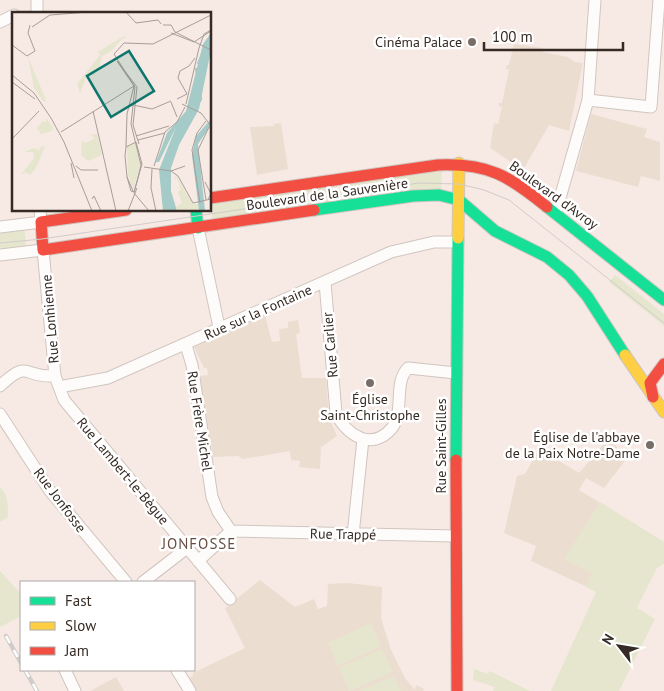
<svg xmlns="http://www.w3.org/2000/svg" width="664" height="691" viewBox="0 0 664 691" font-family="'PT Sans',sans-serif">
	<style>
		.education { fill: #ecddd1 }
		.green { fill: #e5e6cd }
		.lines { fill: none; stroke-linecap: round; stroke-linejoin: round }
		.street-casing { stroke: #d0c5bf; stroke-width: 13 }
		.fast-casing { stroke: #d0c5bf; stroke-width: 13 }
		.slow-casing { stroke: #d0c5bf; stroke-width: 13 }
		.jam-casing { stroke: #d0c5bf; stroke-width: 13 }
		.street { stroke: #fefcfb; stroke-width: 11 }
		.fast { stroke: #16e098; stroke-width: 11 }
		.slow { stroke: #ffcf43; stroke-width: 11 }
		.jam { stroke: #f24e42; stroke-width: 11 }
		.tram { stroke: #d0ccca; stroke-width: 1 }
		.rail-casing { stroke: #d0ccca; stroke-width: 4.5 }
		.rail { stroke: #fff; stroke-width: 2.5; stroke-dasharray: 8; stroke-linecap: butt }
		.poi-dot { fill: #796d67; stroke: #fff; stroke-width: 2 }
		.labels { text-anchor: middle; stroke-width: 5; stroke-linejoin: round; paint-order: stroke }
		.poi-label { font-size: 14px; fill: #352a24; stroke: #fff; text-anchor: end }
		.street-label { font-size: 14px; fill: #352a24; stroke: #fff }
		.neighbourhood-label { font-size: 15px; letter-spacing: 1px; fill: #654d41; stroke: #fff }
		.inset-river { fill: none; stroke: #a5cbc9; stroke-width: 2.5 }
		.inset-road { fill: none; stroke: #a99d97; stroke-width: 1 }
		.view { fill: #0f766e; fill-opacity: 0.15; stroke: #0f766e; stroke-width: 2.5 }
		.inset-edge { fill: none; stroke: #352a24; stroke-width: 2.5 }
	</style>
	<rect width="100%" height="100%" fill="#f7eae4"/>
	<path class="education" d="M514,44L543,48V52L568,57L575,62L583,63L569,131L549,125L523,170L490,148L494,123L498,124L502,107L499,106V103H502L509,70L506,69L507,65H509Z
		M591,114L647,129L644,137L660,142V181L641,176L638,187L576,171Z
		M281,123L288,169L257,175L250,127L274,126V124Z
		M265,315L272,342L280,341L279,329L288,328V322L298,320L300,333L296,334L302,378H326L329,417L337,436L321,447L320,469L299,467L300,461L291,460L290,451L243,459L238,456L213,457L200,376L208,375L207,368H204L194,347Z
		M609,438L627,458L604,488L586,478L579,490L635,524L596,591L531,561L536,546L504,533L517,476L525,474L539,449L579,473Z
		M260,580L295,607L314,599L318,609L327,606L328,584L348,583L382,587L381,618L391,650L405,678L415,690L416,685L425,689L423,691H196L189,678L193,676V673L245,648L225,608Z
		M116,677L124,691H91L92,690Z"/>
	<path class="green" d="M442,166L441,193L344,205L343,197L338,198L337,189L342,188L341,180Z
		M332,185L335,201L213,224L210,199Z
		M24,226L27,252L0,254V228Z
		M615,275L664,314V326L609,282Z
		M0,487C8,494 8,507 8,517L0,522Z
		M600,502L664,542V564L657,568L637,608L655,619L619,691H551L596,592L586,587L591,573L564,559Z
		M0,571L21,594V616L0,627Z
		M371,623L381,646L338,666L328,643Z
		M382,649L393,672L349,691L339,668Z
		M474,669L488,674L489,671L494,673L530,691H493L495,687L473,680Z
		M394,676L401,691H358Z"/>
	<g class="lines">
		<g class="street-casing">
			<path id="street" d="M37,14V0
				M0,22L14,15
				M588,100L651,107L659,0
				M556,212L588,100L595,0
				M0,227L41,222L40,210
				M198,228L219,327
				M0,255L43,250L55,376L64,400L230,599
				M325,282L336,413C346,435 372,452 392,428C405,411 393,383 408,368L456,373
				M186,345L192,365L212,497L218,512L231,531
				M0,386C30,358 22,378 55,376
				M59,387L108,378L391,252L434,242H458
				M0,414L50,491L126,582
				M231,531L455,536
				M353,535L363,439
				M198,561L231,531
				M143,582L187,548
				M65,670L75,691
				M177,670L190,691"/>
		</g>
		<g class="fast-casing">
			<path id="fast" d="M547,207L664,300
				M196,210L198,228
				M314,210L413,196L439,195L459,200L495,231L547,257L569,275L587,296L625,355
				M456,460L458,238"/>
		</g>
		<g class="slow-casing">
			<path id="slow" d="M458,238L459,163
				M625,355L664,412"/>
		</g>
		<g class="jam-casing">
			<path id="jam" d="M210,198L438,165C489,163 509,176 547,207
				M126,210L41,222L43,250L314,210
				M653,397L650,383L664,364
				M456,460L457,691"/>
		</g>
		<use href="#street" class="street"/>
		<use href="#fast" class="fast"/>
		<use href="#slow" class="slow"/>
		<use href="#jam" class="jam"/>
		<path class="tram" d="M0,243L42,239L419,183L459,184L484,190L509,200L664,323"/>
		<g class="rail-casing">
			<path id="rail" d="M6,636L21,663
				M25,670L37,691"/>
		</g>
		<use href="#rail" class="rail"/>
	</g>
	<g class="poi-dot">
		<circle cx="472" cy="42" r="5"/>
		<circle cx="370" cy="383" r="5"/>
		<circle cx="650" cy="445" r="5"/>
	</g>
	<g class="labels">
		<g class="poi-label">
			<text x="462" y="47">Cinéma Palace</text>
			<text x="370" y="404" text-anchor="middle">Église<tspan x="370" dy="16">Saint-Christophe</tspan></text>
			<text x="640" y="442">Église de l'abbaye<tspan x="640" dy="16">de la Paix Notre-Dame</tspan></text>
		</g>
		<g class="street-label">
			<text transform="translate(327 194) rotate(-8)" y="5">Boulevard de la Sauvenière</text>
			<text transform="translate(554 195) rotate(36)" y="5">Boulevard d'Avroy</text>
			<text transform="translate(258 312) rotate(-24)" y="5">Rue sur la Fontaine</text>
			<text transform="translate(50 319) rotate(-95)" y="5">Rue Lonhienne</text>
			<text transform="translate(330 345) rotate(-95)" y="5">Rue Carlier</text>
			<text transform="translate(200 421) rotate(81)" y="5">Rue Frère Michel</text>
			<text transform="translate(441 446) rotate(-90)" y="5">Rue Saint-Gilles</text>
			<text transform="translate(123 471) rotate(50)" y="5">Rue Lambert-le-Bègue</text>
			<text transform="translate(60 500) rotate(53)" y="5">Rue Jonfosse</text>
			<text transform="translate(343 534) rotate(1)" y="5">Rue Trappé</text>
		</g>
		<g class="neighbourhood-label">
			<text x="199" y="549">JONFOSSE</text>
		</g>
	</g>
	<g transform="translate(12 12)">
		<rect width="199" height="199" fill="#f7eae4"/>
		<path d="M112,24L115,26H111L98,40L90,44L87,57H83L82,62L84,63H75L68,81L65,72L88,43L86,40ZM16,45L34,88L32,90L22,76ZM34,106L41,115L40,119L29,122L25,116L31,109L34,110ZM85,122L90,143L76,149L69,143L70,129L74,131L83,126L78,123ZM123,130L129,150L121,177L116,162L115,134ZM33,134L24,156L18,163L14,160L9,163L22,146L21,140H12L22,136L28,139L27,136ZM164,164L181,192H186L187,199H166L164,195L170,191L166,180L170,176H164L168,175L165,166L162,168Z" fill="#e5e6cd"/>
		<path d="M199,21V38L187,97L167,133L159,156V179L165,199H151L147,158L164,115L147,150H144L155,121L174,99L191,32ZM199,107V113L186,132L193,199H187L180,143L184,124Z" fill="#a5cbc9"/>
		<path class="inset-river" d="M186,52L192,38M155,156L168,123L189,87L184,56M152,199L155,160"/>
		<path class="inset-road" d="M114,0L124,11L146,8L149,12M18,13L16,21L23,39M151,13H159L163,20L199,38M20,15L38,3L77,0M159,21L182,30L199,19M0,33L15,44L23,39M0,63L22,81L39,106L52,130L80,199M0,70L23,87M165,87L175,82L166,66L168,59L177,54L183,46M159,90L165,105M170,92L189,101L199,114M174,92L187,36L192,22L199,18M121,93L140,97L159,89M81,99L104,199M49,120L122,74M124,124L157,114M0,127L27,99M126,128L153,121M114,135L115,102L122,74L105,49L125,75L121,113L127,132M59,151L62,166M64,154L69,158H86M142,154L153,120L165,110L173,95M132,155L159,159L173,154M140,157L139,176L144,199M159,159L166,164L181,191L199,187M115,165L119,179L122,180L130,152L124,130L114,135L113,144L115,165L121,179M193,170L199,182L196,187M80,187L82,184L89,199M194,188L186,138L197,115M188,191L180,138L185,121L194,109M116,199L125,176M137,199L122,181L129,153L119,112L123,75L102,42L112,31L141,32L199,3"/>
		<path class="view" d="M117,39L142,79L99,105L75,64Z"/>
		<rect width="199" height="199" class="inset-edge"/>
	</g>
	<rect x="20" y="581" width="175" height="90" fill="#ffffff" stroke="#aeaaa7"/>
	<rect x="30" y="597" width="25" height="8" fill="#16e098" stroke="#aeaaa7"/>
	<text x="65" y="606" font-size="15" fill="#352a24">Fast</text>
	<rect x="30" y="622" width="25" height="8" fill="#ffcf43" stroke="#aeaaa7"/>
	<text x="65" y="631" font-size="15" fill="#352a24">Slow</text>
	<rect x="30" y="647" width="25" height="8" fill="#f24e42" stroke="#aeaaa7"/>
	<text x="65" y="656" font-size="15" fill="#352a24">Jam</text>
	<g transform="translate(619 646) rotate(301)" stroke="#ffffff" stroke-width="4" paint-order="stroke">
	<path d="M0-4L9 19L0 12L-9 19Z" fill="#352a24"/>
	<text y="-8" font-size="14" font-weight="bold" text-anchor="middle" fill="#352a24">N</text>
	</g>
	<path d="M484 42v8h139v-8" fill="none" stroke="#352a24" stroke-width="2.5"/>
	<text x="492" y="42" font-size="15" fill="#352a24" stroke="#ffffff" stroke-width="4" paint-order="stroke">100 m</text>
</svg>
